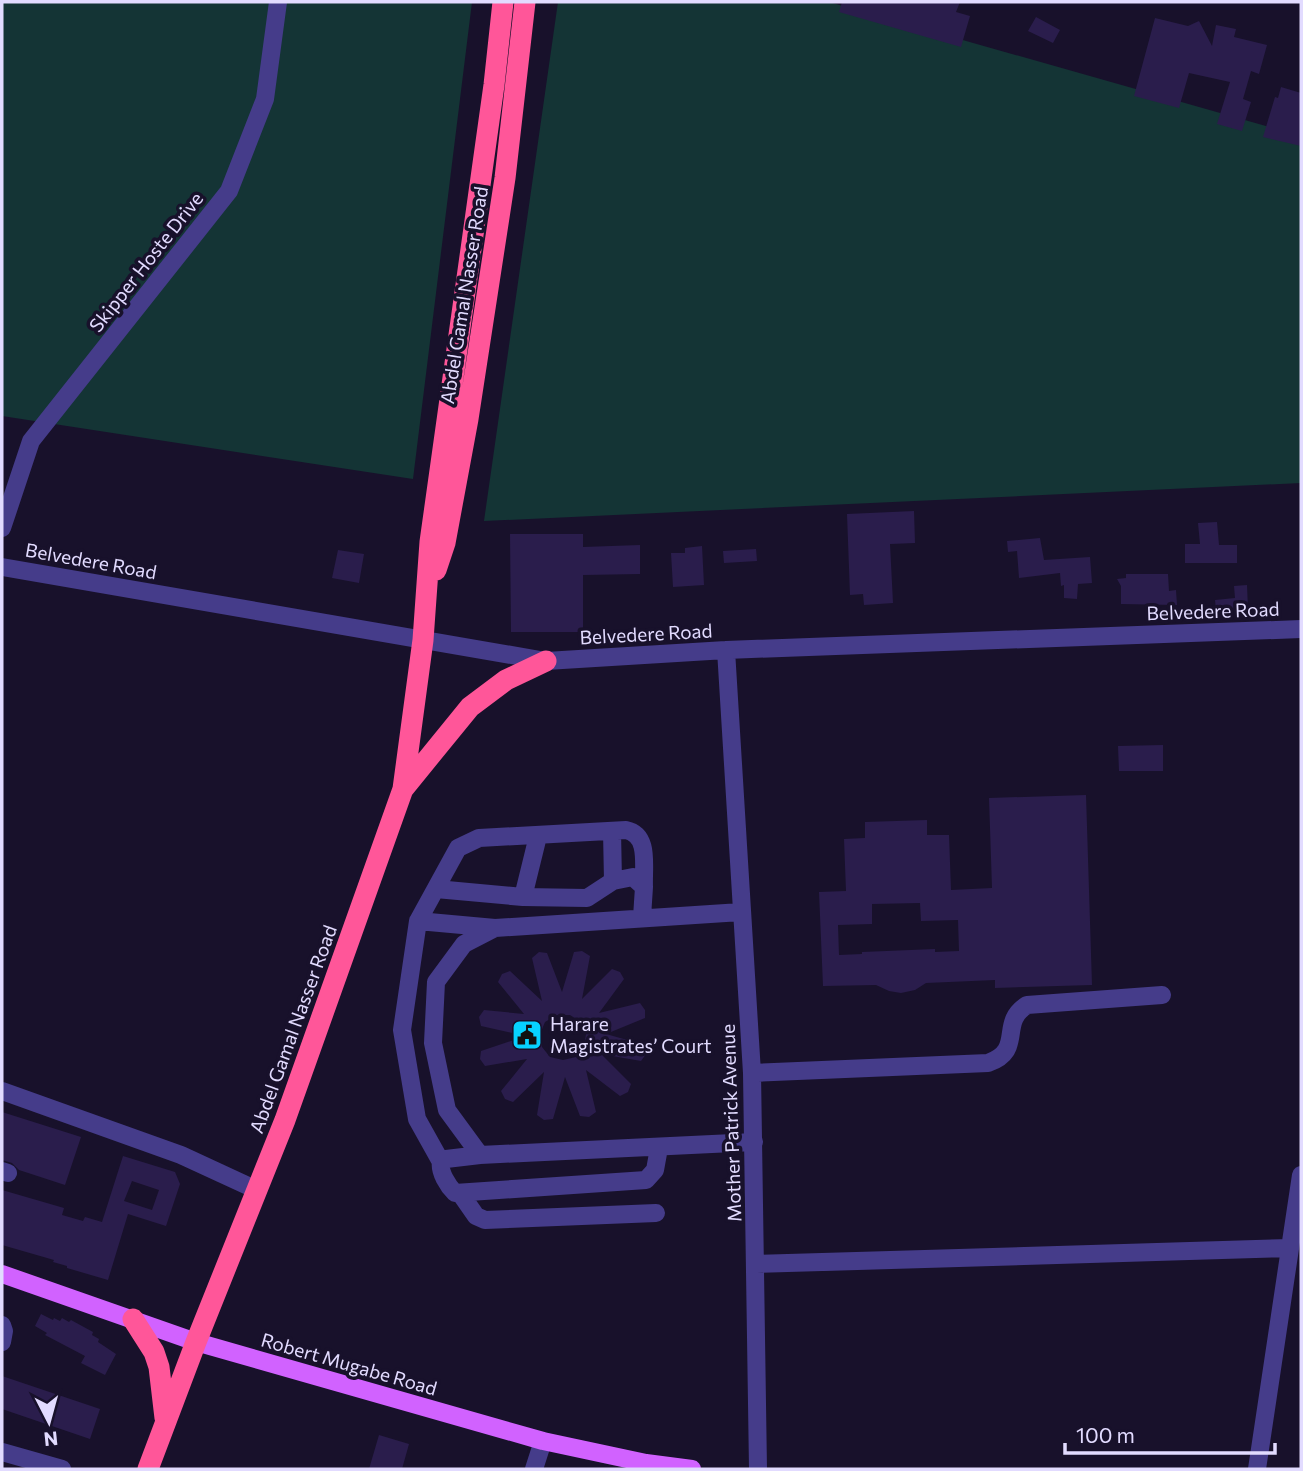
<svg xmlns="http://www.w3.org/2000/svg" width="1303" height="1471" viewBox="0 0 1303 1471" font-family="Commissioner,sans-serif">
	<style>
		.green { fill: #143435 }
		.building { fill: #2a1d4c; fill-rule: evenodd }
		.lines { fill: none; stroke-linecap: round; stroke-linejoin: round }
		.minor { stroke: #453c8a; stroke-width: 18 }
		.major { stroke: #d162ff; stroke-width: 18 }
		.highway { stroke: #ff5699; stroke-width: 21 }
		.labels { text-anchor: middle; stroke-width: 7; stroke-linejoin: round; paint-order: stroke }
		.street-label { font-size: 19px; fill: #e2dbff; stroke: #18112b }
		.poi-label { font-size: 19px; fill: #e2dbff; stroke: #18112b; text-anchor: start }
	</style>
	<rect width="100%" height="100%" fill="#18112b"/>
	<path class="green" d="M2,2H472L413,479L2,416Z
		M558,2H829L1301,136V483L484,521Z"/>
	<path class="building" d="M842,2H960L956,12L970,16L961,47L839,12Z
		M1036,17L1060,30L1053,43L1028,31Z
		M1155,18L1188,26L1199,21L1212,46L1216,25L1236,29L1234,37L1267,45L1259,74L1251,71L1243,99L1251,102L1242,131L1217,124L1230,82L1189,73L1179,108L1134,96Z
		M1281,87L1301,93V146L1263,137L1275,97L1278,98Z
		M914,511L915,543L890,544L893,603L864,605L863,594L850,595L847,514Z
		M1217,522L1219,545H1237V563H1185V544H1200L1198,523Z
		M510,534H583V547L640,545V574L583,575V632H511Z
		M1040,538L1044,560L1090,557L1092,583L1078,584L1077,599L1064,598V585L1061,586L1060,573L1019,578L1017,551L1008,552L1007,541Z
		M702,546L704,585L673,587L671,553H685V548Z
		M756,549L757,561L724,563L723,551Z
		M338,550L364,554L359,583L332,578Z
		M1126,574H1168L1169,591L1176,590L1177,605L1121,604V586L1117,579L1126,578Z
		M1247,585L1248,609L1216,611L1215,600L1235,598L1234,586Z
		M1163,745V771H1119L1118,746Z
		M1086,795L1092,985L995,988V980L926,983L915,990L901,993L889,991L876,985L823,986L819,892L846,891L844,839L865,838V822L927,820V835H949L951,890L992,888L989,798ZM920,903L921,921L958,920L959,951L935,952V949L862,952V954L839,955L838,925L872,924V904Z
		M582,951L590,956L582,999L612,969L620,972L624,979L599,1013L640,1003L645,1010V1018L606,1034L645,1045L646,1054L641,1061L601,1054L631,1084L628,1092L620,1096L586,1070L596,1112L589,1117L580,1116L565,1077L553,1119L544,1120L537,1115L544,1072L513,1102L505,1099L501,1091L527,1059L485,1066L480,1059L481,1051L526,1036L481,1026L479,1017L484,1010L524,1014L498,982L502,974L510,971L542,1001L532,958L539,952L547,953L562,992L574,952ZM557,1015H570L581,1022L586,1034L584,1047L576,1057L563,1060L550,1057L542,1047L540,1034L545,1022Z
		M2,1112L81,1137L65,1185L19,1170L12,1163L2,1160Z
		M123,1156L175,1172L180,1184L166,1226L128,1214L108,1280L67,1268V1266L53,1262L54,1260L2,1245V1190L64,1208L62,1215L83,1221L85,1217L102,1222ZM132,1181L159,1190L152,1210L124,1201Z
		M41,1314L53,1320L54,1318L60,1321L62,1318L69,1322L71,1320L93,1332L92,1335L99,1339L98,1342L116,1354L105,1375L81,1363L85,1356L45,1335L47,1333L35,1326Z
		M2,1376L100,1409L90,1439L2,1409Z
		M379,1435L409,1444L402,1469H369Z"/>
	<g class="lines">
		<path class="minor" d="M2,528L31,441L229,191L265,99L278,2
			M2,567L546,661L726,650L1301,629
			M726,650L752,1073L758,1469
			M612,831L613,881
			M436,889L523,897L587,898L613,881L633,877L644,887L642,917
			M523,897L538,836
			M741,912L495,928L464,944L436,982L433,1043L447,1110L480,1155L754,1142
			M418,921L495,928
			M752,1073L988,1063C1025,1050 998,1023 1027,1005L1162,995
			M2,1091L181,1155L257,1190
			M480,1155L446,1159L441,1162C439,1172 448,1186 455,1193L646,1180L655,1170L659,1148
			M441,1162L417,1119L402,1030L418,921L458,848L479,838L626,830C650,835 643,866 644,887
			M2,1171L8,1173
			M460,1193L476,1216L485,1220L656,1213
			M757,1264L1290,1248
			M2,1325L4,1331L2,1342
			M2,1452L62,1469
			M534,1469L543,1441
			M1257,1469L1301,1175"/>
		<path class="major" d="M2,1274L196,1342L543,1441L646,1463L692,1469"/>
		<path class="highway" d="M436,570L445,543L468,419L505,178L525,2
			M404,788L470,707L506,680L546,661
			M133,1319L154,1352L159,1367L165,1418
			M148,1469L196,1342L285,1120L403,789L423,640L430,542L494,85L503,2"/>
	</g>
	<defs>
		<g id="civic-square" transform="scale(1.575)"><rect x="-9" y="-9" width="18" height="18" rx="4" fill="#07d2ff" stroke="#18112b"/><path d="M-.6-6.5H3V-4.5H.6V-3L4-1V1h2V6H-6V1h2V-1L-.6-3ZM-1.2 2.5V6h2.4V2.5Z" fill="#111"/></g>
	</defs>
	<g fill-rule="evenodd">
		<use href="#civic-square" x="527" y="1035"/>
	</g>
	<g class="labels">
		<g class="street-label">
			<text transform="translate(146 262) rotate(-52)" y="7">Skipper Hoste Drive</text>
			<text transform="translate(464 295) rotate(-81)" y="7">Abdel Gamal Nasser Road</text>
			<text transform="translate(91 561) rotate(10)" y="7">Belvedere Road</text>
			<text transform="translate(1213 611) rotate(-2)" y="7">Belvedere Road</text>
			<text transform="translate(646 634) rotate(-3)" y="7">Belvedere Road</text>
			<text transform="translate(293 1029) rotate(-70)" y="7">Abdel Gamal Nasser Road</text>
			<text transform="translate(731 1123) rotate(-92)" y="7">Mother Patrick Avenue</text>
			<text transform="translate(349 1364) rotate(16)" y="7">Robert Mugabe Road</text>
		</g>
		<g class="poi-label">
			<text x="550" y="1031">Harare<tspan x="550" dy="22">Magistrates’ Court</tspan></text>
		</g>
	</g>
	<rect width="1303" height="1471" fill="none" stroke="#e2dbff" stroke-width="7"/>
	<g transform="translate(49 1422) rotate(174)" stroke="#18112b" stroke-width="5" paint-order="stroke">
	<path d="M0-5L12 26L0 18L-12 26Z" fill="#e2dbff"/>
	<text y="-10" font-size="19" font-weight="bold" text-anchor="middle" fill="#e2dbff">N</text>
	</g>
	<path d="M1065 1443v10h210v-10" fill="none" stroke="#e2dbff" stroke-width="3.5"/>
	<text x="1076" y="1443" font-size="21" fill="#e2dbff" stroke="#18112b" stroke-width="5" paint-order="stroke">100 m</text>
</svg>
